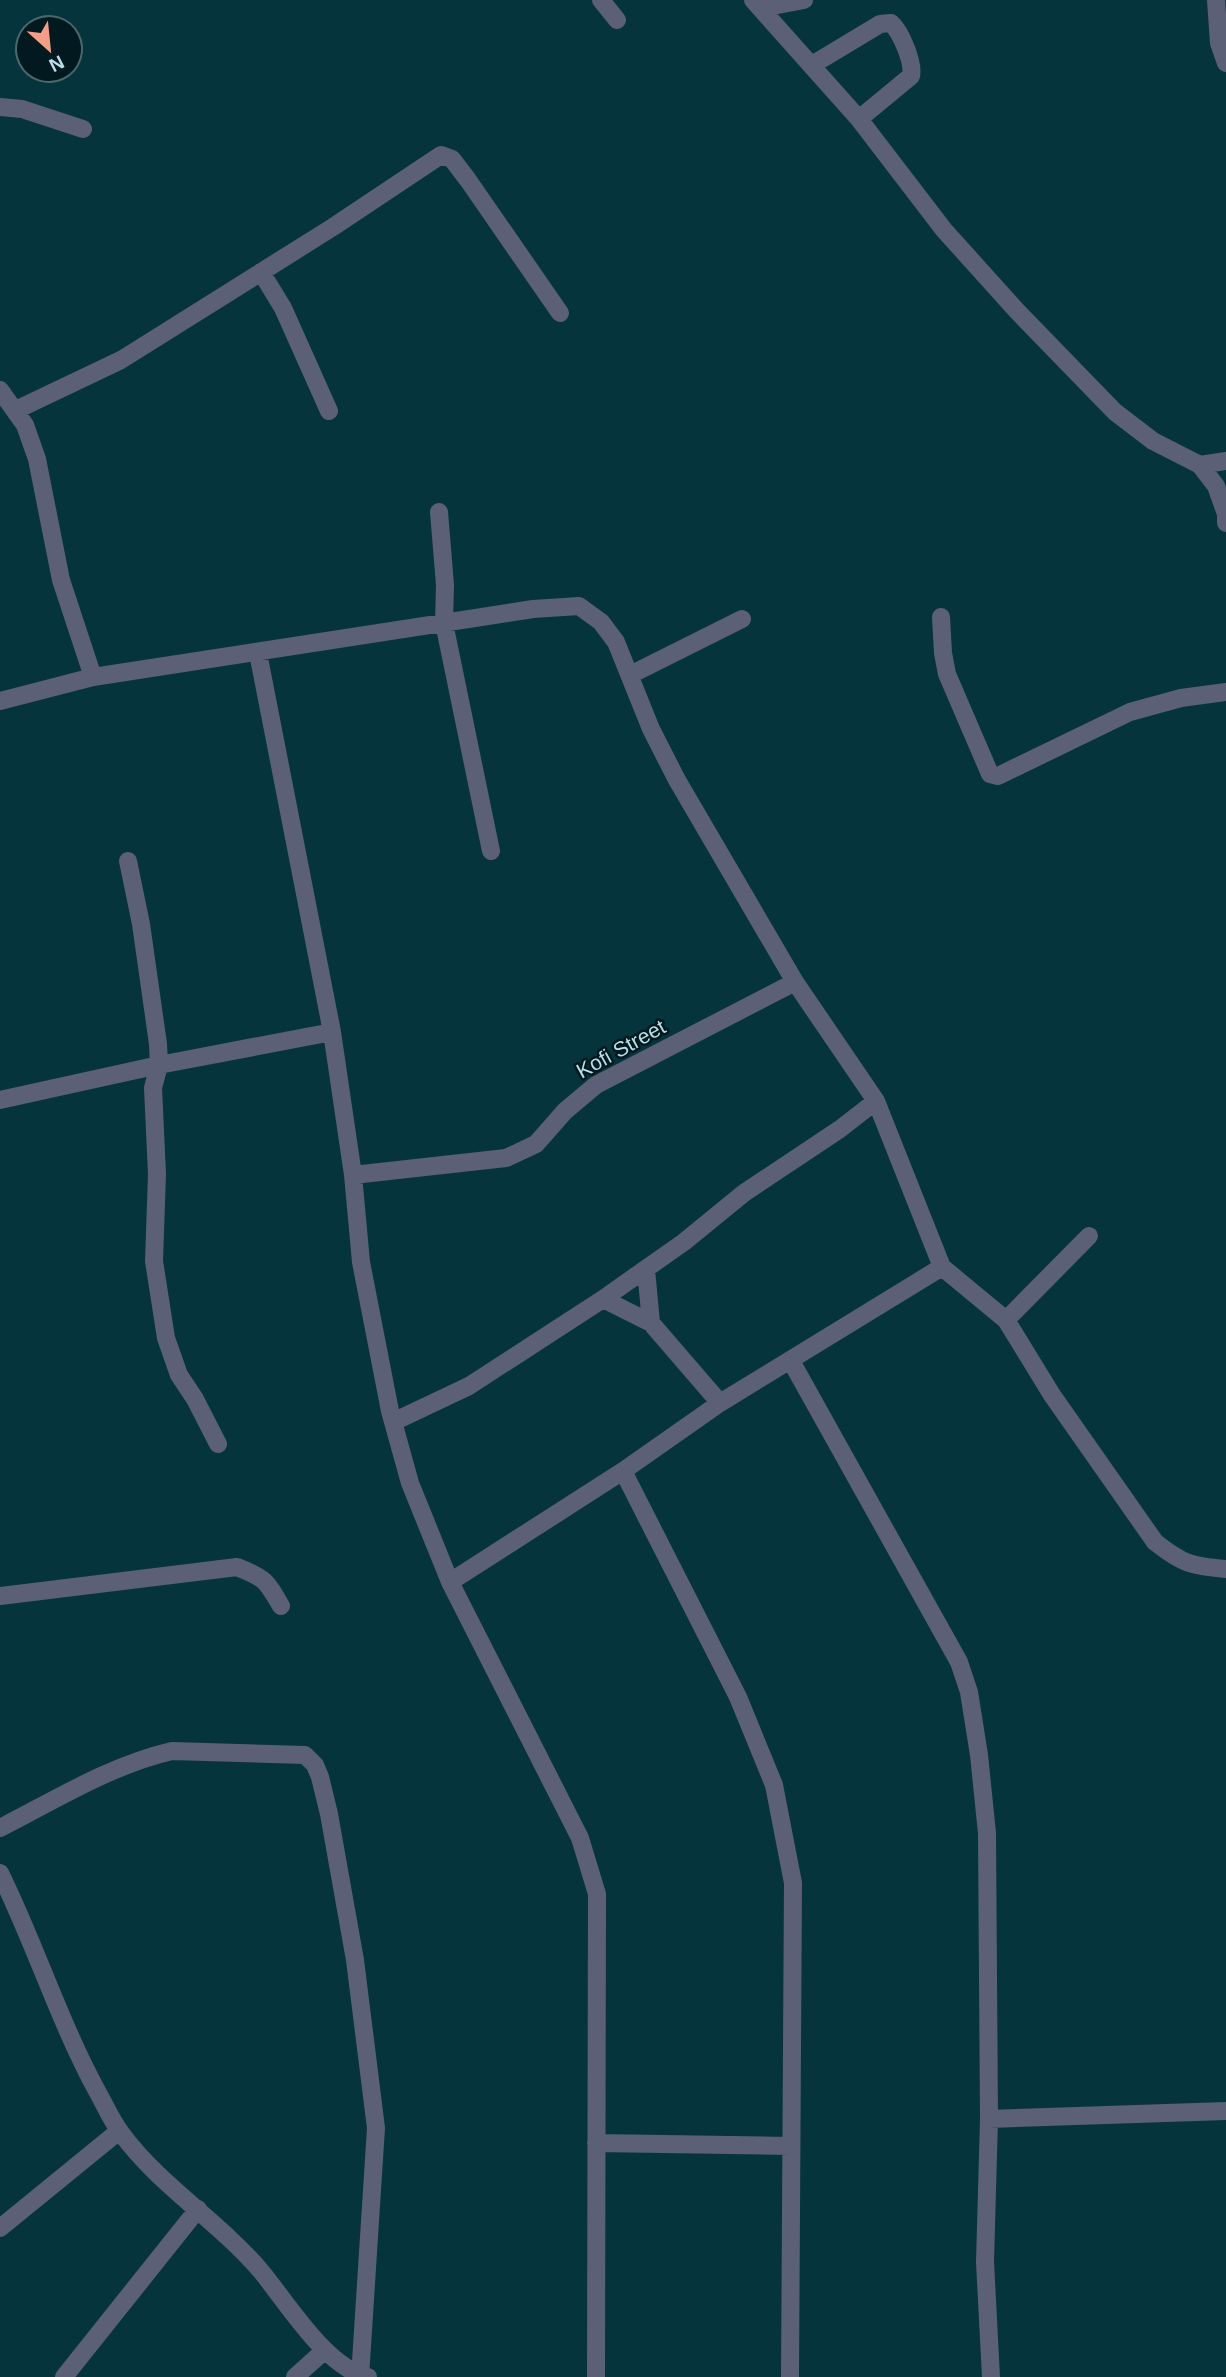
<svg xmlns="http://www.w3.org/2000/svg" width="1226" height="2377" viewBox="0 0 1226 2377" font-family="Helvetica,sans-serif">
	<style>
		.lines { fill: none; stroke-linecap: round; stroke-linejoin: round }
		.minor { stroke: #5b6077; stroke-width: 18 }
		.labels { text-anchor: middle; stroke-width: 5; stroke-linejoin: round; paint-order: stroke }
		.street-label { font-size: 21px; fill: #b9dee7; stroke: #02191f }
	</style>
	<rect width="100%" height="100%" fill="#06343c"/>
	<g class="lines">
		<path class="minor" d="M601,0L617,20
			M753,0L859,119L944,230L1017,311L1115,412L1153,441L1200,465L1216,486L1226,514V523
			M1216,0L1219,43L1226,63
			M762,8L804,0
			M812,65L880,24L891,23C901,32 914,63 911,76L859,119
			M0,107L22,109L83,129
			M261,272L283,308L329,411
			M0,390L25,425L37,459L61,580L93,677
			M16,410L121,360L333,227L441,155L452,159L468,180L560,313
			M1200,465L1226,461
			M439,512L445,585L444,623L491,851
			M941,617L943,653L947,674L990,774L998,776L1130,712L1181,698L1226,692
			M258,653L332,1032L353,1175L361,1262L390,1411L410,1483L450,1582L580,1838L597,1894L596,2377
			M630,675L742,619
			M0,701L93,677L533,609L579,606L601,622L616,642L651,729L677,780L795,982L876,1101L942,1267L1006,1320L1052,1395L1155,1542C1183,1564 1191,1566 1226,1569
			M128,861L141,924L158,1044L159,1065L153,1088L157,1174L154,1261L166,1338L179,1375L195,1399L218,1444
			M0,1100L159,1065L332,1032
			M353,1175L506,1158L536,1144L565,1111L596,1085L795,982
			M603,1299L651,1323L646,1269
			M1006,1320L1089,1236
			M651,1323L720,1403
			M791,1361L959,1662L969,1692L979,1755L987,1833L989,2119L985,2262L991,2377
			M393,1422L469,1386L603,1299L684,1242L744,1193L840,1129L876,1101
			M623,1471L738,1697L774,1785L793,1883L790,2377
			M450,1582L623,1471L720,1403L942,1267
			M0,1596L237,1567C265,1578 266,1580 281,1606
			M0,1828C55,1800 111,1765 172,1751L305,1755L315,1765L320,1777L329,1814L355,1960L376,2128L360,2377
			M0,1873C35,1944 59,2021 97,2091C105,2105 111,2120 121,2133C159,2185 218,2221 260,2270C287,2302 326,2368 368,2377
			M989,2119L1226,2111
			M596,2143L791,2146
			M0,2228L119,2131
			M64,2377L198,2209
			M295,2377L324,2351"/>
	</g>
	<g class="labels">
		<g class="street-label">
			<text transform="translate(621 1049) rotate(-29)" y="7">Kofi Street</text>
		</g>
	</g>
	<g transform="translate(49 49) rotate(153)"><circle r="33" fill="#02191f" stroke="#4b686f" stroke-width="2"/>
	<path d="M0-5L12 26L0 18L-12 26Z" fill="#f49e89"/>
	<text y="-10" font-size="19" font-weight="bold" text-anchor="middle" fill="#b9dee7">N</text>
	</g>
</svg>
